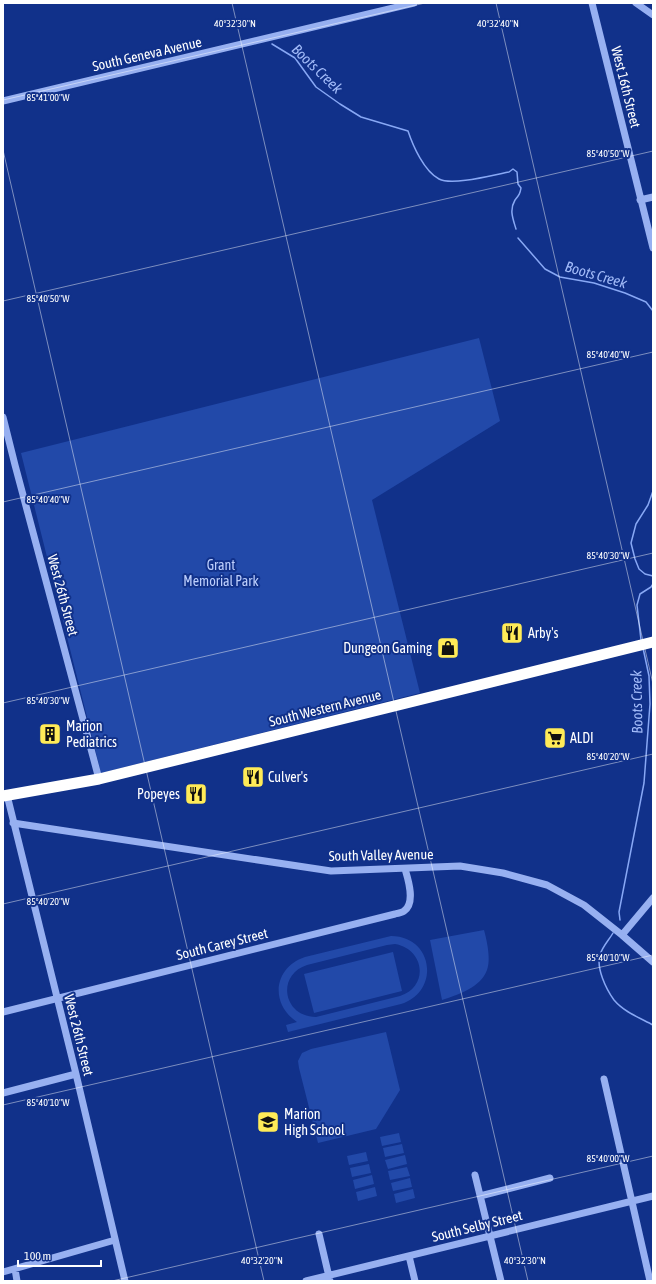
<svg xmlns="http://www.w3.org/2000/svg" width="656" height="1284" viewBox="0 0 656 1284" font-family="'Asap Condensed',sans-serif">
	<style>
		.green { fill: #2249a9; fill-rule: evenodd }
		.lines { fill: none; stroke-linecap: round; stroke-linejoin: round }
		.stream { stroke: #88a8f5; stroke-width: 1.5 }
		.minor { stroke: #97b0f1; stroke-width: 7 }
		.highway { stroke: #fff; stroke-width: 11 }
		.ticks { fill: none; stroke: #fff; stroke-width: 1; stroke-opacity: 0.45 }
		.labels { text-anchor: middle; stroke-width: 4; stroke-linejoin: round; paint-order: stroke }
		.street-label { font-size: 14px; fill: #fff; stroke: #11318a }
		.park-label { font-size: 14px; fill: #bdcffd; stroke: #11318a }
		.poi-label { font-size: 14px; fill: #fff; stroke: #11318a; text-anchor: start }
		.water-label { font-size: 15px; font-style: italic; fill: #a2bbf9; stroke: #11318a }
		.ticks-label { font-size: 10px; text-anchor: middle; fill: #fff; stroke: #11318a; stroke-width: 4; stroke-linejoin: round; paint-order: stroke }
	</style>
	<rect width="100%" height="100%" fill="#11318a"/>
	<path class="green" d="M479,338L500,421L372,500L420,693L101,773L21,453Z
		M484,930C487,941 491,959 487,970C481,987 458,995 442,1000L430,940Z
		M391,936C433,936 441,991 401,1004L288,1032L286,1025L297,1022C270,1004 273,968 305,957ZM395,944C425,949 429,987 400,996L316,1017C283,1017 276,975 307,965L387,945Z
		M393,952L402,991L314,1013L304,974Z
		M386,1032L400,1090L376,1129L318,1143L299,1068L298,1061L302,1053L311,1049Z
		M399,1133L401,1142L382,1146L380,1137Z
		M402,1144L404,1153L385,1157L383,1148Z
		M366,1152L368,1161L349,1165L347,1156Z
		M405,1155L407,1164L388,1169L385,1160Z
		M369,1164L371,1173L352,1177L350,1168Z
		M407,1167L410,1176L390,1180L388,1171Z
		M372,1175L374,1184L355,1189L353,1180Z
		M410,1178L412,1187L393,1191L391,1183Z
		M375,1187L377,1196L358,1201L356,1192Z
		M413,1189L415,1198L396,1203L394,1194Z"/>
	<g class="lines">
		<path class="stream" d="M272,44L295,58L316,87L340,104L361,117L408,131C413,146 424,171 439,179C452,186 493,175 509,172L513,169L517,172L518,184L521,188C520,194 519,195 515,200C509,210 513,219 516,229
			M518,238L545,269L560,277L594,283L625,293L646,302L653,311
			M653,491L648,505L636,524L631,543L635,559L639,569L645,574L653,576
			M641,640L637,605L640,594L651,587L653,584
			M620,920L619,912L644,783L650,704L649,676L643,648
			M613,933C609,940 602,947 600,955C596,968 606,989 614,1000C624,1012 640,1018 653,1025"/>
		<path class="minor" d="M592,3L653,248
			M636,3L653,15
			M3,101L414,3
			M640,200L653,197
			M3,417L15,465L99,779
			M7,795L76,1074L125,1281
			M13,823L331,871L460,866L503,873L547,885L584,905L622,935L653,962
			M622,935L653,898
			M3,1012L395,914C398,913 402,913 404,911C416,903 408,879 405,869
			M604,1079L650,1281
			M3,1093L76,1074
			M475,1175L501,1281
			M480,1196L550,1178
			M319,1234L330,1281
			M409,1256L415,1281
			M15,1269L17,1281
			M3,1272L115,1240
			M306,1281L653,1196"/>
		<path class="highway" d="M3,796L99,779L653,642"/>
	</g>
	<path class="ticks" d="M232,3L528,1281M496,3L653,684M3,100L425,3M3,150L264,1281M3,301L653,151M3,502L653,352M3,703L653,553M3,904L653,754M3,1105L653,955M112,1281L653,1156"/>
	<defs>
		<g id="restaurant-square" transform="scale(1.15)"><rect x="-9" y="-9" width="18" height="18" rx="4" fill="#ffeb57" stroke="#11318a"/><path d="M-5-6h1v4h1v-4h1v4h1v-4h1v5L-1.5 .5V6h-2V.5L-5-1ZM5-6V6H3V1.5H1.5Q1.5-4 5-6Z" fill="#111"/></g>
		<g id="shop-square" transform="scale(1.15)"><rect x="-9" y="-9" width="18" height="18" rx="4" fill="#ffeb57" stroke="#11318a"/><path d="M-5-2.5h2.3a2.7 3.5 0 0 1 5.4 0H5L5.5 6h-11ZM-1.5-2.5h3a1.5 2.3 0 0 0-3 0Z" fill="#111"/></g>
		<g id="building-square" transform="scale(1.15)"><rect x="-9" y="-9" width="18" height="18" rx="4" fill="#ffeb57" stroke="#11318a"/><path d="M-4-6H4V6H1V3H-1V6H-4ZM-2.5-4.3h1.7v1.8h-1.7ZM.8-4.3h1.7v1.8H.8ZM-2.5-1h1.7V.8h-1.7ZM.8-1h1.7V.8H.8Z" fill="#111"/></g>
		<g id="supermarket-square" transform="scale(1.15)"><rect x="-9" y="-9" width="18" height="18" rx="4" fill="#ffeb57" stroke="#11318a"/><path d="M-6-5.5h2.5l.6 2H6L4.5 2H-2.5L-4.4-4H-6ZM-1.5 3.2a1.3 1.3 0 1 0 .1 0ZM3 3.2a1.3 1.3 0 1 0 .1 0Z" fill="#111"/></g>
		<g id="school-square" transform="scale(1.15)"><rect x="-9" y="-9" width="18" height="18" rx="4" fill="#ffeb57" stroke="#11318a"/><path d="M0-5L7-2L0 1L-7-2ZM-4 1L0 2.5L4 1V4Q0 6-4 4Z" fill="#111"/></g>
	</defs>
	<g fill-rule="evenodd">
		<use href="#restaurant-square" x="512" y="633"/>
		<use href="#shop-square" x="448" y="648"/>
		<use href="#building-square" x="50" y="734"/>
		<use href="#supermarket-square" x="555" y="738"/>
		<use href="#restaurant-square" x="253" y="777"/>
		<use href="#restaurant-square" x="196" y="794"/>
		<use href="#school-square" x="268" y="1122"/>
	</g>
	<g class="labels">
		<g class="street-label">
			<text transform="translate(147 54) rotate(-13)" y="5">South Geneva Avenue</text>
			<text transform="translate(626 87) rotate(76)" y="5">West 16th Street</text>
			<text transform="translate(63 595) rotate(75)" y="5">West 26th Street</text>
			<text transform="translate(325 708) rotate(-14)" y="5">South Western Avenue</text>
			<text transform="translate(381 855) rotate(-1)" y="5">South Valley Avenue</text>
			<text transform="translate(222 944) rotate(-14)" y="5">South Carey Street</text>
			<text transform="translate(79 1035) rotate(76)" y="5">West 26th Street</text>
			<text transform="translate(477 1226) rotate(-14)" y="5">South Selby Street</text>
		</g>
		<g class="park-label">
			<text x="221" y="570">Grant<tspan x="221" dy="16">Memorial Park</tspan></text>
		</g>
		<g class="poi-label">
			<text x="528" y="638">Arby's</text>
			<text x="432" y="653" text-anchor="end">Dungeon Gaming</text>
			<text x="66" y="731">Marion<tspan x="66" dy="16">Pediatrics</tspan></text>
			<text x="570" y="743">ALDI</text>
			<text x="268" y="782">Culver's</text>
			<text x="180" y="799" text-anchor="end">Popeyes</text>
			<text x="284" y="1119">Marion<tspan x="284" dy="16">High School</tspan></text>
		</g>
		<g class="water-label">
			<text transform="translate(317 69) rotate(44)" y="5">Boots Creek</text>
			<text transform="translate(596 275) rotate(16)" y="5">Boots Creek</text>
			<text transform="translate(637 702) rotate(-91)" y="5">Boots Creek</text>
		</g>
	</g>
	<g class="ticks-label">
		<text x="235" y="27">40°32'30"N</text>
		<text x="498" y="27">40°32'40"N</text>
		<text x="48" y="101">85°41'00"W</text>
		<text x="608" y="157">85°40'50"W</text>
		<text x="48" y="302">85°40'50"W</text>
		<text x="608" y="358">85°40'40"W</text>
		<text x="48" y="503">85°40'40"W</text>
		<text x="608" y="559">85°40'30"W</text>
		<text x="48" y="704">85°40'30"W</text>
		<text x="608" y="760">85°40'20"W</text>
		<text x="48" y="905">85°40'20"W</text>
		<text x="608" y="961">85°40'10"W</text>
		<text x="48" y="1106">85°40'10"W</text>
		<text x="608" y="1162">85°40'00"W</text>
		<text x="262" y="1264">40°32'20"N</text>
		<text x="525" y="1264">40°32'30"N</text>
	</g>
	<rect width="656" height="1284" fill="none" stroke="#ffffff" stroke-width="8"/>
	<path d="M18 1260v6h83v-6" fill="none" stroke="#ffffff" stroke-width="2"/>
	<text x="24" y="1260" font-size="12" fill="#ffffff" stroke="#11318a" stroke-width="3" paint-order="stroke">100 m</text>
</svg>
